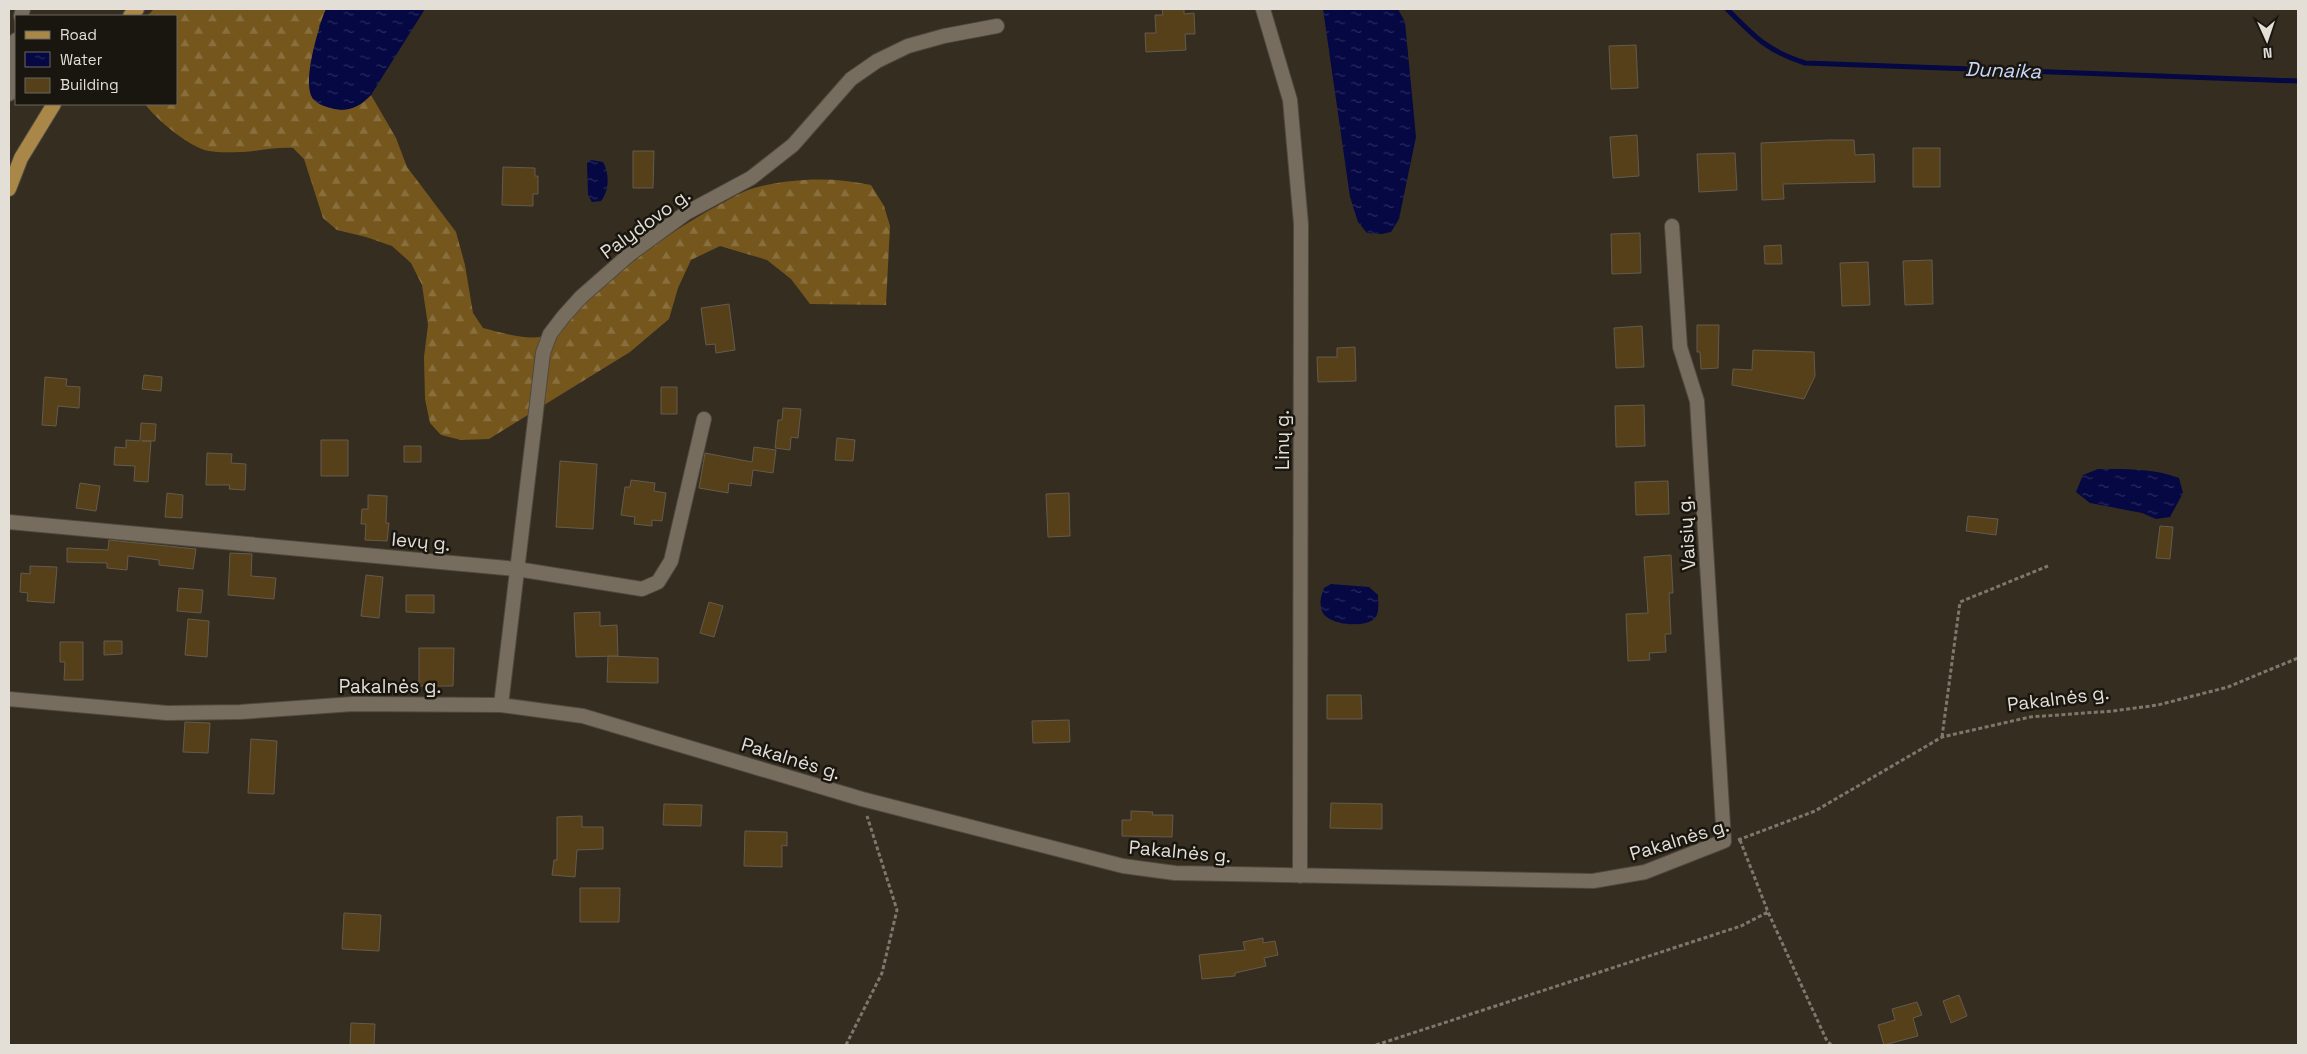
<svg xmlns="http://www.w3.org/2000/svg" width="2307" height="1054" viewBox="0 0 2307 1054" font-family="'Space Grotesk',sans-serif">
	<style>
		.forest { fill: url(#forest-firs) }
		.water { fill: url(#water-ripples) }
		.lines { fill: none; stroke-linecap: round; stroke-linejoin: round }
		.stream { stroke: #050842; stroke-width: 5 }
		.building { fill: #564019; stroke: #645b4d }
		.minor-casing { stroke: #50493e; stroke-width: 16 }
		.primary-casing { stroke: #50493e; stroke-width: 16 }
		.path { stroke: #7d776c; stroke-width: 3; stroke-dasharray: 4 2.5; stroke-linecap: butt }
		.minor { stroke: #776d5f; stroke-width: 14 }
		.primary { stroke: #a98748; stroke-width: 14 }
		.labels { text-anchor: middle; stroke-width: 5; stroke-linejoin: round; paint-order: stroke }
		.street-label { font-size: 19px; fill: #e3ded6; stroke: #191610 }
		.water-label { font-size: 20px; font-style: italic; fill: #c8d7fc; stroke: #191610 }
	</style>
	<defs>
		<pattern id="forest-firs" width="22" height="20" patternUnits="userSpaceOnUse" patternTransform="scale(1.25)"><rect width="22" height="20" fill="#75571d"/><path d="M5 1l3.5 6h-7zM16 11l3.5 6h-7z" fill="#886f3d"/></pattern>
		<pattern id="water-ripples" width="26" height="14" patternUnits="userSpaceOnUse" patternTransform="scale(1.25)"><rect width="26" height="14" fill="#050842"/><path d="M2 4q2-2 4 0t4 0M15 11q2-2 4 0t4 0" fill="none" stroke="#292c5d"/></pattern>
	</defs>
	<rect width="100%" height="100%" fill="#352d20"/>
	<path class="forest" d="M154,9H326L319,26L339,110C354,109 361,105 371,95L396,138L407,167L456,232L465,265L473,313L483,328C499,332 527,341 543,336C568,329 581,305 600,289C637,257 674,229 717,206C727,201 737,194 748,190C785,178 832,176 871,185L884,206L890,226L886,305L810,304L791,279L767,260L720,246L691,260L678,288L669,319L630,352L489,439L461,440L441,435L430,423L425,399L424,357L428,325L422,285L411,263L392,246L366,237L337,230L323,218L304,159L293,148C276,147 260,151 243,152C233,152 219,153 209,151C190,148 156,119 145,104H176V16H147Z"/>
	<path class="water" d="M326,9H425L371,95C360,106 350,112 334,109C327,107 318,105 313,99C301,83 319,26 326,9Z
		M1323,9H1398L1405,22L1416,137L1399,219L1391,232L1382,234L1367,233L1358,222L1350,197Z
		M591,160L603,162C610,174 609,191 601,201L592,202L588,195L587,163Z
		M2098,469C2125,469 2153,468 2179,478L2183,493L2170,517L2156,519L2142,513L2090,503L2076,492L2083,475Z
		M1331,584L1369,587L1378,595C1378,602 1380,612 1375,618C1365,629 1327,625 1322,611C1319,602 1321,596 1324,588Z"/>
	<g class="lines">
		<path class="stream" d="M1727,9C1754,36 1767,51 1805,63L2298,81"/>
	</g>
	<path class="building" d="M1162,9H1184V14L1194,13L1195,34H1185L1186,50L1146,52L1145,33H1156L1155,15H1163Z
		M1636,45L1638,88L1611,89L1609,46Z
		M1637,135L1639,176L1613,178L1610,137Z
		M1829,140H1854L1855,155L1874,154L1875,182L1783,184L1784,199L1762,200L1761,143Z
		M1913,148H1940V187H1913Z
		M633,151H654L653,188H633Z
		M1735,153L1737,190L1699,192L1697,154Z
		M503,167L535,168V176H538V194H533V206L502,205Z
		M1640,233L1641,273L1612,274L1611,234Z
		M1781,245L1782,264H1765L1764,246Z
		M1932,260L1933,304L1905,305L1903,261Z
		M1868,262L1870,305L1842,306L1840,263Z
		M729,304L735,350L716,353L715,344L706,345L701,308Z
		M1697,325H1719L1718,368L1701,369L1700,352H1697Z
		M1642,326L1644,367L1616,368L1614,328Z
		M1355,347L1356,381L1318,382L1317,357H1337V348Z
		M1753,350L1814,352L1815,376L1804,399L1732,385L1733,369L1752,370Z
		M144,375L162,377L161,391L142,389Z
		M45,377L67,379L66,386L80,387L79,408L58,406L56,426L42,425Z
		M661,387H677V414H661Z
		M1644,405L1645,446L1616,447L1615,406Z
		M783,408L801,409L798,438L791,437L790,450L775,448L778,420H782Z
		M141,423L156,424L155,441H142H151L148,482L134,481L135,466L114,465L115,447L126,448V440L140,441Z
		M837,438L855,440L853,461L835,460Z
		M321,440H348V476H321Z
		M404,446H421V462H404Z
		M754,447L776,450L773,473L753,470L751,486L729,483L728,493L699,488L705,453L752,462Z
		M207,453L232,454L231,463L246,464L245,490L229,489L230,485H206Z
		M560,461L597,464L593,529L556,527Z
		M631,480L655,483L654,491L666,493L662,521L652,520V526L634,524L635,517L621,515L625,487H630Z
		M1668,481L1669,514L1636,515L1635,482Z
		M80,483L100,486L96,511L76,508Z
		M167,493L183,495L182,518L165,517Z
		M1069,493L1070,536L1048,537L1046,494Z
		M368,495L387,496L386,523H389L387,541L365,540L366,524H361L362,509H368Z
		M1968,516L1998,519L1996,535L1966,531Z
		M2160,526L2173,527L2170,559L2156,558Z
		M109,540L196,549L193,569L159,565V560L128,556L127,570L107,568V563L67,562V548L108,550Z
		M230,553L252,554L251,576L276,578L274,599L228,595Z
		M1671,555L1673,593H1669L1671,634H1665L1666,652L1649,653L1650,660L1628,661L1626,614L1648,613L1644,557Z
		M30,566L57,567L54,603L27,601L28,593L20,592L21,573L30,574Z
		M366,575L383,577L379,618L361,616Z
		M179,588L203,590L201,613L177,611Z
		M406,595H434V613L406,612Z
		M709,602L723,606L714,637L700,633Z
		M600,612V626L617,625L618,656L576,657L574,613Z
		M188,619L209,621L207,657L185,655Z
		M104,641H122V654L104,655Z
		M60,642H83V680H64L65,662H60Z
		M419,648H454L453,686H419Z
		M608,656L658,658V683L607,682Z
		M1327,695H1361L1362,719H1327Z
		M1069,720L1070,742L1033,743L1032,721Z
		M185,722L210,723L208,753L183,752Z
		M251,739L277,741L274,794L248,793Z
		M1331,803L1382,804V829L1330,828Z
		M664,804L702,805L701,826L663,825Z
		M1131,811L1153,812L1152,815H1173L1172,837L1122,836V820H1131Z
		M582,816V827H603V849L577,850L575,877L552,875L554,860H557V817Z
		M745,831L787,832V846L782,845V867L744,866Z
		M580,888H620L619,922H580Z
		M344,913L381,915L379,951L342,949Z
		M1263,938V943L1275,941L1278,955L1264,958L1266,966L1235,973V976L1202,979L1199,955L1245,950L1243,942Z
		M1959,995L1967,1016L1951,1023L1943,1001Z
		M1917,1002L1922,1015L1913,1018L1918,1036L1884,1045L1878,1025L1895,1020L1892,1009Z
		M351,1023L375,1024L374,1045H350Z"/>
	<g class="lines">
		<g class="minor-casing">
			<path id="minor" d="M1263,9L1290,100L1301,224L1300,876
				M21,16L23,9
				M9,94L16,40
				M9,522L517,569L642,589L658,582L671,561L704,419
				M9,699L167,713L240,712L353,704L501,705L583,716L862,799L1123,866L1175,873L1593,881L1645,872L1724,841L1697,401L1680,347L1672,226
				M501,705L543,353L550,334L563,317L581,297L630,254L686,213L751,178L793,145L851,79L877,61L908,46L944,36L997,26"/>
		</g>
		<g class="primary-casing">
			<path id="primary" d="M130,16L137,9
				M9,189L21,158L54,104"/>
		</g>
		<path class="path" d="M1942,737L1960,602L2048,566
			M1738,840L1815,811L1942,737L2030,717L2113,711L2158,705L2228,687L2298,658
			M1740,840L1768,912L1826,1039L1831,1045
			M846,1045L882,973L897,910L867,816
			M1376,1045L1741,926L1768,912"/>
		<use href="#minor" class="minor"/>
		<use href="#primary" class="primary"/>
	</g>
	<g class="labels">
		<g class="street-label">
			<text transform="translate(645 223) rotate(-36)" y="7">Palydovo g.</text>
			<text transform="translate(1282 440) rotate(-90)" y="7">Linų g.</text>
			<text transform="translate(1686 533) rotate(-94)" y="7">Vaisių g.</text>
			<text transform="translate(421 541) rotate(5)" y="7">Ievų g.</text>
			<text x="390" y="693">Pakalnės g.</text>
			<text transform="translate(2058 698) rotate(-7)" y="7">Pakalnės g.</text>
			<text transform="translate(791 758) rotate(17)" y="7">Pakalnės g.</text>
			<text transform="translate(1679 839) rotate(-17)" y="7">Pakalnės g.</text>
			<text transform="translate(1180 851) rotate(5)" y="7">Pakalnės g.</text>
		</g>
		<g class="water-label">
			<text transform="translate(2003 70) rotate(2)" y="7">Dunaika</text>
		</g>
	</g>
	<rect width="2307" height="1054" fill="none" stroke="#e3ded6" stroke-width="20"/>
	<rect x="15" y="15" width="162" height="90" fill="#191610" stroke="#6a665f"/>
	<rect x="25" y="31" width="25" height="8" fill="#a98748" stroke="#6a665f"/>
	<text x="60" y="40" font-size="15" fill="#e3ded6">Road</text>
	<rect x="25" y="52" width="25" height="15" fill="url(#water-ripples)" stroke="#6a665f"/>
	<text x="60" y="65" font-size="15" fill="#e3ded6">Water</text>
	<rect x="25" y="78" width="25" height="15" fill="#564019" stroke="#6a665f"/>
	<text x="60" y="90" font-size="15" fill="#e3ded6">Building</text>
	<g transform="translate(2267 40) rotate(177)" stroke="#191610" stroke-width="4" paint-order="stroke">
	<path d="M0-4L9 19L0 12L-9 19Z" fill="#e3ded6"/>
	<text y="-8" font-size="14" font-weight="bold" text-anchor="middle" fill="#e3ded6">N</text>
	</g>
</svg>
